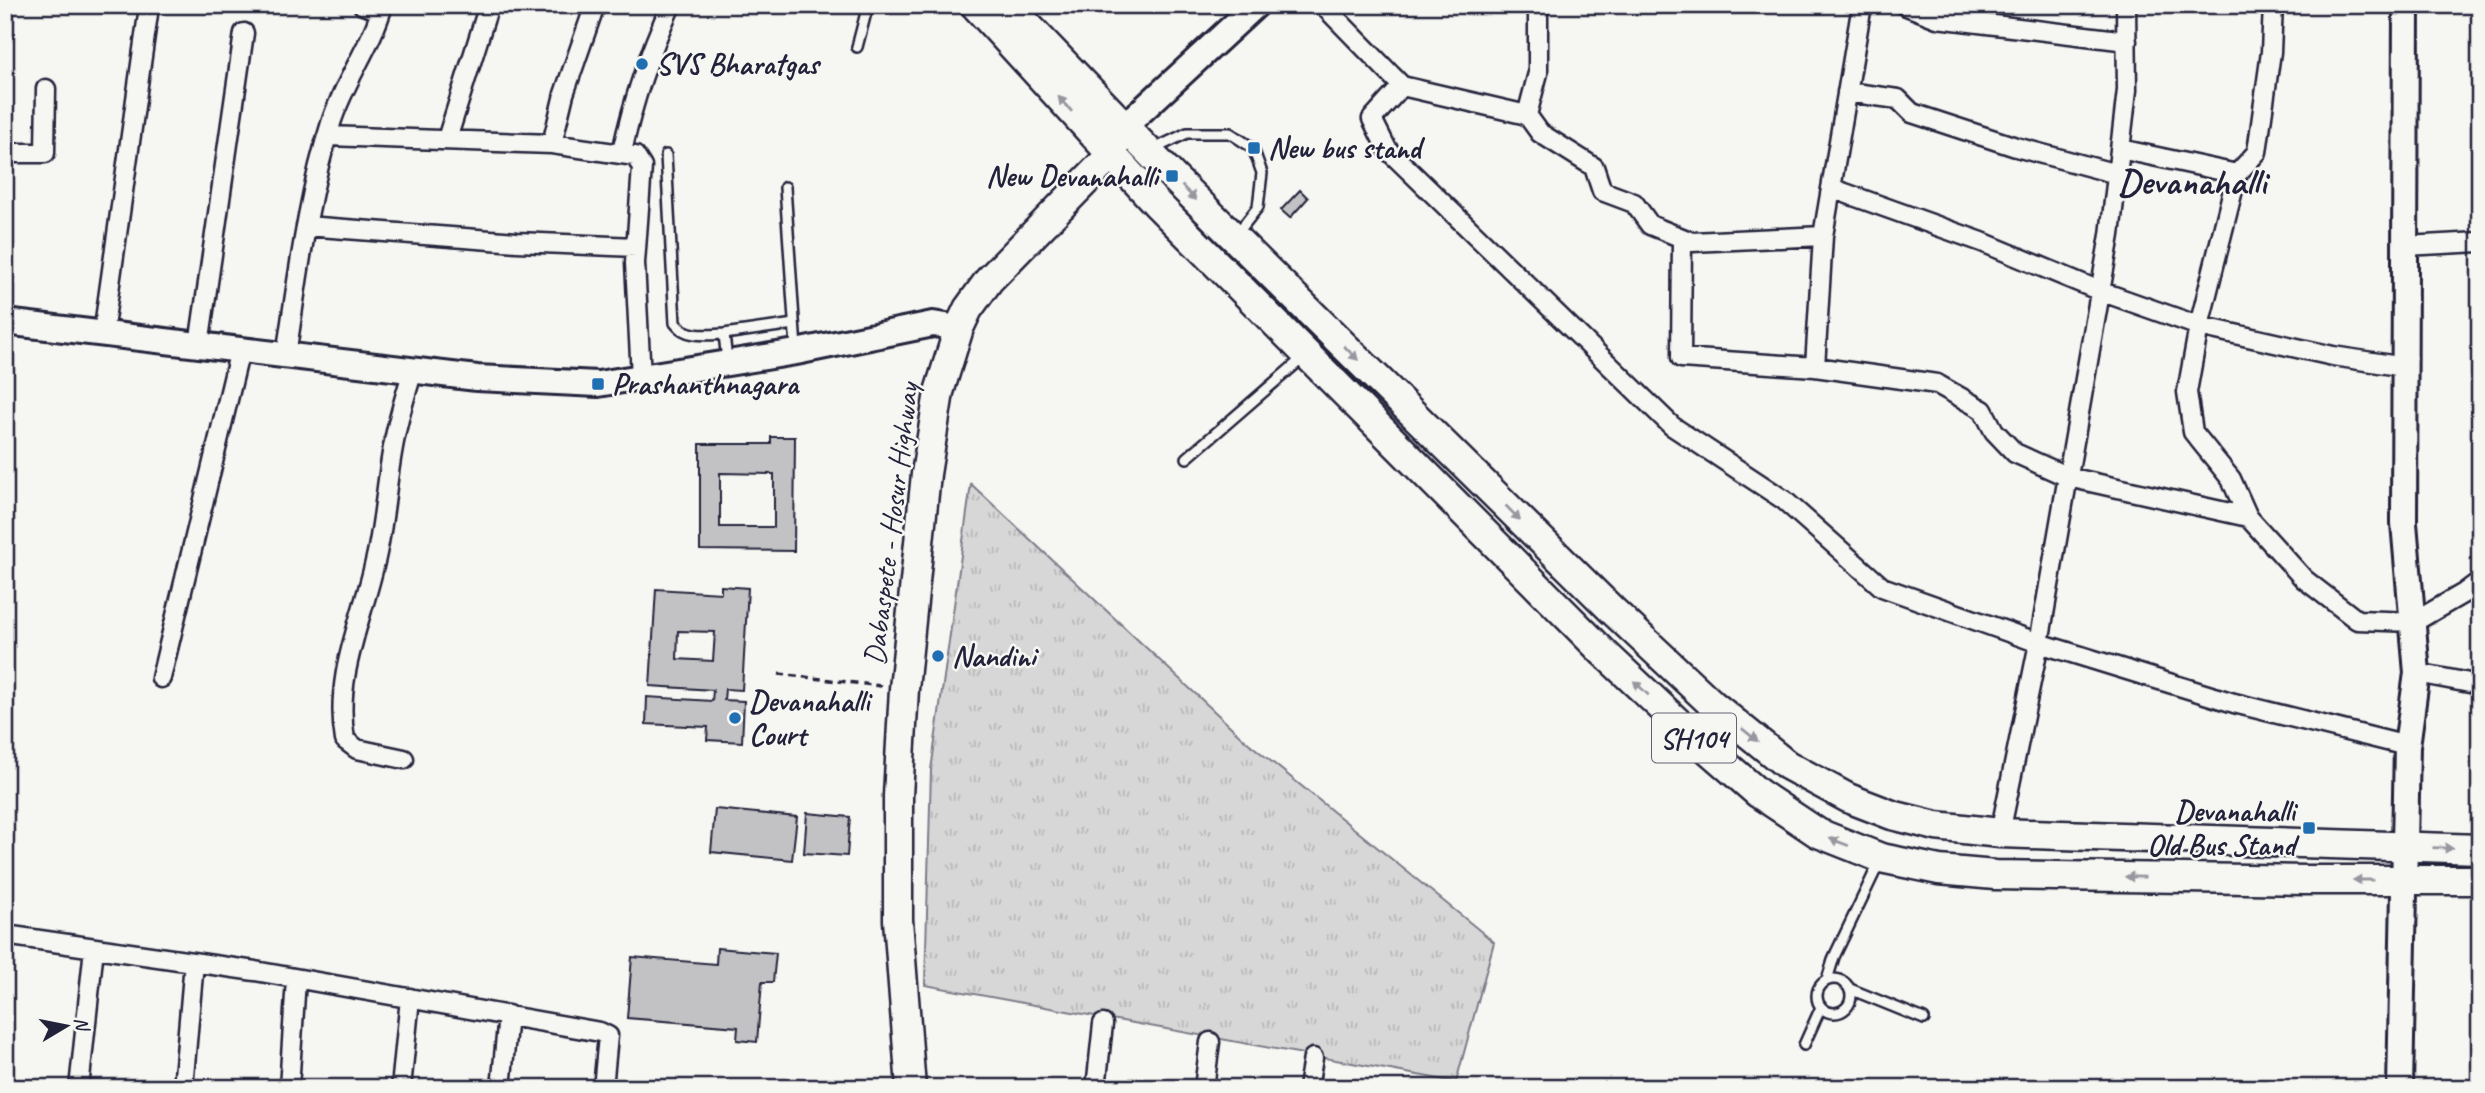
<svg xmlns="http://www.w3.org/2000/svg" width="2485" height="1093" viewBox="0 0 2485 1093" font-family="Caveat,sans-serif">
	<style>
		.park { fill: url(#park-tufts); stroke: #7c7c89; stroke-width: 2 }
		.building { fill: #c2c2c4; stroke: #22223b; stroke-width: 2; fill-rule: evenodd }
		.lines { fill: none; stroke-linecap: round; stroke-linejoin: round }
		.lane-casing { stroke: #22223b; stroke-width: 14 }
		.street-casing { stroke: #22223b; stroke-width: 23 }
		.secondary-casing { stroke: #22223b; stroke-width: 30 }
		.primary-casing { stroke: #22223b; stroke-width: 33 }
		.path { stroke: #22223b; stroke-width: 3.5; stroke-dasharray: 7 5; stroke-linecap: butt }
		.lane { stroke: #f6f6f2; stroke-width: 9 }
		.street { stroke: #f6f6f2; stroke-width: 18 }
		.secondary { stroke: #f6f6f2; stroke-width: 24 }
		.primary { stroke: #f6f6f2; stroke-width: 28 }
		.oneway { fill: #9797a0 }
		.poi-dot { fill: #1f6fb2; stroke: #f6f6f2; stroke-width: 2.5 }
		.labels { text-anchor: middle; stroke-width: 5; stroke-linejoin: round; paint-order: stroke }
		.shield { fill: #f6f6f2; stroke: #626272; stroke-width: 2 }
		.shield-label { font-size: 28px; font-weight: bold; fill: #22223b }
		.poi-label { font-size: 30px; font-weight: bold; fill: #22223b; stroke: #f6f6f2; text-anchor: start }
		.street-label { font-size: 30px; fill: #22223b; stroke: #f6f6f2 }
		.district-label { font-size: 37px; font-weight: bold; fill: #22223b; stroke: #f6f6f2 }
	</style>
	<defs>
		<pattern id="park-tufts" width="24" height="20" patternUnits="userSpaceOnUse" patternTransform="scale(1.75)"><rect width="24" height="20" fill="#d7d7d7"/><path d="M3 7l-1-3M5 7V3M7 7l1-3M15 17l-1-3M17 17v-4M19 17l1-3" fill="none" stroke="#b8b8b9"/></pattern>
	</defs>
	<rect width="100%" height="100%" fill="#f6f6f2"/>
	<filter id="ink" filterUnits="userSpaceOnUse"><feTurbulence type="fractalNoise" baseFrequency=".0143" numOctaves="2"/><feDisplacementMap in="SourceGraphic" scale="14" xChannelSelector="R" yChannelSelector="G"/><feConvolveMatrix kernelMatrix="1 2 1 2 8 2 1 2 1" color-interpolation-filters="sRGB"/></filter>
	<g filter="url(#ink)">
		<path class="park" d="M971,484L1246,741L1494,942L1456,1082L925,985L931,770Z"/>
		<path class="building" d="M1300,190L1308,198L1290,218L1281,210Z
			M771,437H795L794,551L700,550V444H771ZM720,473L774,474V527H720Z
			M721,586L748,588L742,690L725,689L724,700L744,701L742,742L707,740L708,727L646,724L647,697L712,701L713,690L650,686L656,589L721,593ZM678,631L715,632L713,661L677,659Z
			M715,809L797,817L792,860L711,852Z
			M807,813L850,817L847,856L804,853Z
			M717,948L776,953L773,982H762L757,1042L737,1040L738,1027L627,1018L632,957L716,964Z"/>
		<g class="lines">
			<g class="lane-casing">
				<path id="lane" d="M857,47L868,5
					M1154,149L1187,133H1230L1253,148L1262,173L1258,207L1236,235
					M666,155L675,323C686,338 707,335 724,334L727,361
					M785,187L796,349
					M724,334L794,324
					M1187,458L1305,356
					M1817 996a17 17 0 1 1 34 0a17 17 0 1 1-34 0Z
					M1827,980L1834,957L1879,863
					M1850,989L1924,1019
					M1804,1045L1821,1007"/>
			</g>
			<g class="street-casing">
				<path id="street" d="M363,5L381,11
					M1323,5L1402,86L1527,115L1538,73V5
					M1904,5L1937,18L2127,41
					M2273,5L2271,52L2257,152L2237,174L2199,326L2187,392L2193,432L2231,479L2248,517L2304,579L2357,620L2414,622L2464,593L2480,581
					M1402,86L1372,119L1387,149L1672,426L1784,500L1882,587L2039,643L2234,703L2407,746
					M1847,92L1898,99L1912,113L2016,147L2117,174
					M1527,115L1540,133L1594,167L1602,191L1634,203L1650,225L1692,242L1823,236
					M328,136L552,144L635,156L642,167L635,263L641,377
					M447,139L489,5
					M552,144L564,94L595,5
					M2120,149L2237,174
					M622,152C633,101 649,53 671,5
					M5,153H45L46,89
					M1831,188L1982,242L2100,291L2199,326L2333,356L2405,367
					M306,226L517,242L636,247
					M1682,238L1681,358L1815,367L1937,384L1983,410L1994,431L2015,453L2068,477L2248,517
					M2405,246L2480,242
					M103,334L148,14
					M199,345L244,33
					M286,355C298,278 307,198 331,123C344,81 371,47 383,5
					M1815,367L1823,236L1862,5
					M2417,673L2480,685
					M161,678L240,350
					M404,759L357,749L345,740C333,672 366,613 378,548C385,513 387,477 394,442C398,418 406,394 413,370
					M2000,833L2039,643L2110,235L2127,90L2126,5
					M5,935L255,971L600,1032L608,1036L603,1088
					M79,1088L94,948
					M183,1088L194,962
					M289,1088L296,979
					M401,1088L410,998
					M501,1088L508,1015
					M1096,1088L1103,1024
					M1204,1088L1210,1042
					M1308,1088L1313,1058"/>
			</g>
			<g class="secondary-casing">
				<path id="secondary" d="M1124,127L1256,5
					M5,322L477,378L598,384L796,352L933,324L959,328
					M2400,1088L2407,746L2417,673L2404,523L2406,5"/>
			</g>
			<g class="primary-casing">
				<path id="primary" d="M975,5L1157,204L1604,653L1688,732L1758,793L1818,833L1881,858L1939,870L1995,875L2305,880H2480
					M1008,5L1172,176L1612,610L1712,704L1787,765L1848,798L1892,815L1936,826L2000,833L2480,849
					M911,1088L898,920V796L904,689L926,474L939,392L959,328L968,309L989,280L1111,155L1118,139"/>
			</g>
			<path class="path" d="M779,674L881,686"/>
			<use href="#lane" class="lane"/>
			<use href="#street" class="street"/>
			<use href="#secondary" class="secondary"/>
			<use href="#primary" class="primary"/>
		</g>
		<defs><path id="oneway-solid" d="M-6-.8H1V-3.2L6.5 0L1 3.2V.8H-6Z" transform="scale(1.75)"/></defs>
		<g class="oneway">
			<use href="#oneway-solid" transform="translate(1065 104) rotate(-132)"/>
			<use href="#oneway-solid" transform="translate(1189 193) rotate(45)"/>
			<use href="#oneway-solid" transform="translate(1351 353) rotate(45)"/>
			<use href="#oneway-solid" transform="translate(1513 513) rotate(45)"/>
			<use href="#oneway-solid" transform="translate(1641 688) rotate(-137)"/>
			<use href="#oneway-solid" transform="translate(1750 735) rotate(39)"/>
			<use href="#oneway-solid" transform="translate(1839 842) rotate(-159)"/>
			<use href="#oneway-solid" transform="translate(2443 848) rotate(2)"/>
			<use href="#oneway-solid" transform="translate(2135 877) rotate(-179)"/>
			<use href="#oneway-solid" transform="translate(2363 880) rotate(180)"/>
		</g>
	</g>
	<g class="poi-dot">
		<circle cx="642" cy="64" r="7"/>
		<rect x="1247" y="141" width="14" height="14" rx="3.5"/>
		<rect x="1165" y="169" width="14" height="14" rx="3.5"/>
		<rect x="591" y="377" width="14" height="14" rx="3.5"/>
		<circle cx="938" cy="656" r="7"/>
		<circle cx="735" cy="718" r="7"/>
		<rect x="2302" y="821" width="14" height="14" rx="3.5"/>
	</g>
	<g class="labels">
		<rect class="shield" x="1652" y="713.5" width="84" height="49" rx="5"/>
		<g class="shield-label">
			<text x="1694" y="748">SH104</text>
		</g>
		<g class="poi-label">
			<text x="656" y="74">SVS Bharatgas</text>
			<text x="1268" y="158">New bus stand</text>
			<text x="1158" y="186" text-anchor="end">New Devanahalli</text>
			<text x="612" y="394">Prashanthnagara</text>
			<text x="952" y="666">Nandini</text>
			<text x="749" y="711">Devanahalli<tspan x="749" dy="34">Court</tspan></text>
			<text x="2295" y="821" text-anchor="end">Devanahalli<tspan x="2295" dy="34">Old Bus Stand</tspan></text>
		</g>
		<g class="street-label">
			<text transform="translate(891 524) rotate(-83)" y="10">Dabaspete - Hosur Highway</text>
		</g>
		<g class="district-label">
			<text x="2192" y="194">Devanahalli</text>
		</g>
	</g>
	<rect width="2485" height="1093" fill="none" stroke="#f6f6f2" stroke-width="28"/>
	<rect x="14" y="14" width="2457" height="1065" fill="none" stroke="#22223b" stroke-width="2.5" filter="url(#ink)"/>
	<g transform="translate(66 1026) rotate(80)" stroke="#f6f6f2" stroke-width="5" paint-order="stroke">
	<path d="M0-5L12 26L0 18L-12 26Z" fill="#22223b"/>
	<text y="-10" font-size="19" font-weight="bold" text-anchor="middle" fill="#22223b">N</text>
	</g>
</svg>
